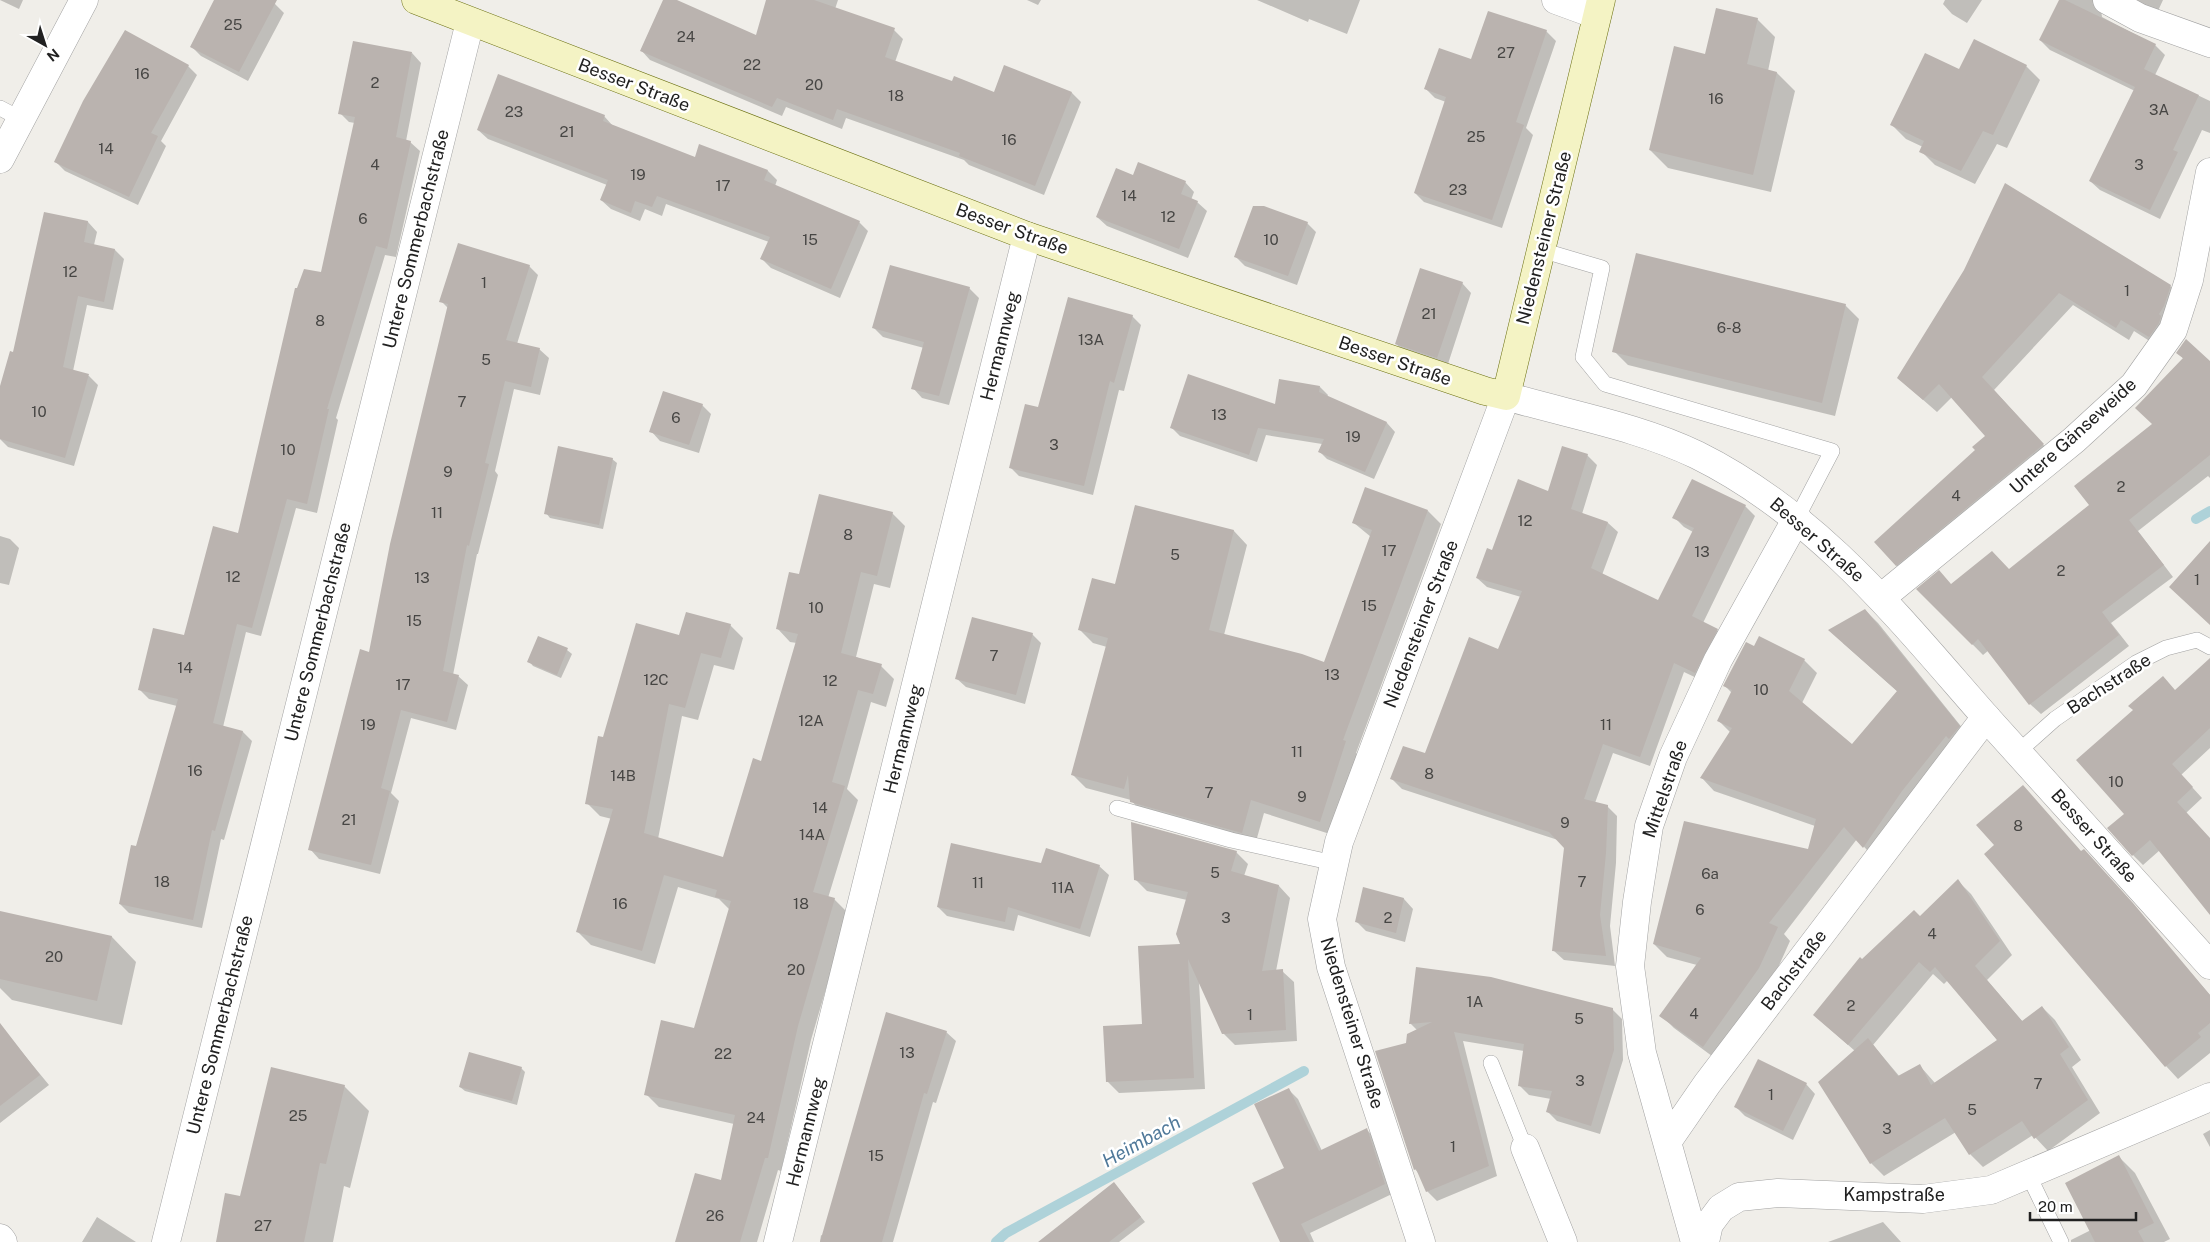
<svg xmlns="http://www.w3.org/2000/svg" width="2210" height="1242" viewBox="0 0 2210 1242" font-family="'Public Sans',sans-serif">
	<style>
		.shadow { fill: #0003; fill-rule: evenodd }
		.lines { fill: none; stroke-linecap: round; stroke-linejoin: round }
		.stream { stroke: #aed2d9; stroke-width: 10 }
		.building { fill: #bab3af }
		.service-casing { stroke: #a2a2a2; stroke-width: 16 }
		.minor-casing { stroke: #a2a2a2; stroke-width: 29 }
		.tertiary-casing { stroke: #a2a2a2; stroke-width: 29 }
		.secondary-casing { stroke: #6b7011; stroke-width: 29 }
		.service { stroke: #fff; stroke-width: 15 }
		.minor { stroke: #fff; stroke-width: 28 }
		.tertiary { stroke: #fff; stroke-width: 28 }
		.secondary { stroke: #f4f3c4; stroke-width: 28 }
		.labels { text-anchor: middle; stroke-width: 5; stroke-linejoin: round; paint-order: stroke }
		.number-label { font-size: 15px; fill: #474644 }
		.street-label { font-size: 18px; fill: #212121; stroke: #fff }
		.water-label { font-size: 19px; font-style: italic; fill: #4f7899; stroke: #fff }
	</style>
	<rect width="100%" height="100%" fill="#f0eee9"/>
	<path class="shadow" d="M0,0H23L19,9Z
		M216,0H267L275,4L284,13L248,81L201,56L191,46Z
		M664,0H674L757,37L768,0H838L835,9L894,30L903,39L895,62L952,83L994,93H1072L1081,102L1044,195L969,165L964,160L846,118L842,129L786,107L782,116L650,60L641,50Z
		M1027,0H1041L1038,5Z
		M1257,0H1360L1347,34L1309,19L1308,22Z
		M1945,0H1982L1967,23L1952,14L1943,4Z
		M2060,0H2105L2101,10L2102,17L2155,45L2165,55L2155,75L2210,101V133L2202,130L2160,219L2100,190L2090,181L2135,91L2050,50L2040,40Z
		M2133,0H2163L2157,13Z
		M1757,19L1775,37L1768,71L1777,73L1795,91L1771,192L1668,168L1650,150L1706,55Z
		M1546,31L1556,41L1526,128L1533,135L1502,228L1424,202L1415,193L1446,102L1435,98L1426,89L1472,60Z
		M412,53L421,63L406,141L410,142L420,151L396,257L385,255L336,418L338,420L317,513L296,508L261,636L246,632L223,727L243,732L252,741L224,840L221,839L202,928L129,913L120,904L177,706L149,699L140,690L185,637L239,535L322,274L355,123L349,122L340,113Z
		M188,66L197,75L161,141L166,146L138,205L65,171L56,162Z
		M2026,66L2040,80L2007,148L1997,144L1975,184L1935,165L1921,151L1923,147L1906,139L1892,125L1960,71Z
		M604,116L613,126L695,158L768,171L777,180L775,186L859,222L868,231L840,298L771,268L762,259L769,242L666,204L662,216L645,209L640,221L611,209L601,200L607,185L488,139L478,130Z
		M1134,176L1185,182L1194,192L1191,200L1197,202L1207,211L1188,258L1107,226L1097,217Z
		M45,213L88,222L97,232L94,245L115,250L124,259L113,310L87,305L73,371L89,376L98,385L74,466L8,447L0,439Z
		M1307,223L1316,232L1297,285L1245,266L1236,257Z
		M529,266L538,275L517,344L539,349L549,358L540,395L514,389L495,471L498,475L478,554H477L453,675L458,676L468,685L456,730L411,718L391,793L399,801L380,874L319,859L310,849L370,653L448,308L441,301Z
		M1965,271L2170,286L2183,298L2162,349L2134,331L2129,340L2073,305L1994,390L2055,458L1909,578L1896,565L1987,436L1952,397L1937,412L1898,378Z
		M1462,283L1471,293L1447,367L1406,353L1396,344Z
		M969,288L979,298L949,405L922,398L913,388L924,348L883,337L874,328Z
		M1845,305L1859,319L1835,416L1628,365L1614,351Z
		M1132,316L1141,325L1124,391L1119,390L1093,495L1019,476L1010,467L1039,408Z
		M2177,353L2210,363V478L2208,476L2138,531L2173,577L2111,623L2129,646L2041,714L2030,704L1989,650L1983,655L1918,589L1952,585L2010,570L2090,505L2153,424L2184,359Z
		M1320,387L1328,395L1327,397L1387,423L1395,432L1374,479L1327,459L1319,451L1322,444L1266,435L1257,462L1180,436L1171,427L1276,406Z
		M702,405L711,414L699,453L660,441L651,431Z
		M1587,455L1597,465L1582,514L1608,523L1618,532L1602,575L1659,602L1693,532L1684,527L1674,517L1745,506L1755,516L1703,623L1717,630L1727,639L1705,682L1684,672L1650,766L1613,753L1595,803L1607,806L1617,816L1616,863L1610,926L1615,966L1564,960L1554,951L1565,848L1558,840L1402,789L1392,779L1426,755L1499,651L1521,597L1487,587L1477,578L1493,552Z
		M612,459L617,463L603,529L550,518L546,513Z
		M1135,507L1234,531L1247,545L1224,635L1325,664L1371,537L1354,523L1428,511L1441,524L1356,753L1359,756L1333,835L1264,813L1255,845L1144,815L1131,800L1086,788L1073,775L1107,647L1093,643L1080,630L1116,585Z
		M892,513L905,526L890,588L874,584L856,657L881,666L894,679L886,707L871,702L847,789L858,800L828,898L834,899L848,913L811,1040L781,1171L778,1170L757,1242H676L721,1182L734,1124L659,1107L646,1094L695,1029L730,910L719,899L678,887L655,964L591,945L578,932L612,819L600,816L587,803L604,738L680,636L730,625L743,638L734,670L714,665L698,720L682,716L658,839L724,859L762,762L797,643L790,642L777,628L800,575Z
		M0,536L10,539L19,548L9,585L0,583Z
		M1865,610L1878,623L1972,740L1876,860L1857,839L1784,934L1790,941L1772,981L1716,1059L1674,1028L1661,1015L1697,965L1667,957L1654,944L1809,850L1815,826L1714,791L1702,778L1731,733L1719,721L1732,693L1725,686L1755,648L1804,660L1817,673L1802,703L1852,746L1898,692L1843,643Z
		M1032,634L1041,643L1025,704L966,687L956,678Z
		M567,650L572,654L561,678L533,666L529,661Z
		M2210,669V748L2181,775L2202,798L2186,813L2210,839V913L2160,850L2143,865L2133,855L2126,814L2176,691Z
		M1236,852L1248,864L1244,876L1279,886L1290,898L1276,971H1282L1294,982L1297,1041L1235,1045L1223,1033L1199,982L1205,1089L1119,1093L1107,1081L1143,1025L1182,945L1187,900L1147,891L1135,879Z
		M2081,852L2096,863L2210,995V1053L2178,1079L2166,1066Z
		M1042,865L1099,866L1109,875L1090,937L1018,915L1014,931L947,916L938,907Z
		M1958,881L1971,894L2012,955L1987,980L2023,1022L2042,1007L2055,1020L2081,1060L2072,1067L2100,1113L2048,1151L2033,1135L1983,1167L1970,1154L1956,1132L1884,1176L1871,1163L1855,1051L1814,1015L1862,960L1920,918ZM1933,974L1944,984L1948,980L1998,1041L1935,1083L1920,1066L1900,1077L1873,1045Z
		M1364,889L1404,899L1413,909L1405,942L1366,931L1357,922Z
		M0,920L112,937L136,962L122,1025L12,1000L0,988Z
		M1612,1009L1622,1019L1623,1060L1600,1134L1557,1121L1547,1111L1551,1099L1529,1095L1520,1086L1524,1051L1463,1041L1497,1176L1437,1201L1427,1191L1419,1174L1415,1169L1407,1044L1417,1030L1410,1023Z
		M3,1029L49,1085L0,1123V1031Z
		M946,1032L956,1041L936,1103L933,1102L893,1242H820L821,1235L823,1236Z
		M521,1068L525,1072L517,1105L465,1091L460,1087Z
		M1806,1084L1815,1094L1793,1140L1745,1116L1736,1107Z
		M344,1086L369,1111L350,1188L344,1186L333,1242H217L241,1197Z
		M1289,1090L1298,1099L1322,1151L1367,1130L1376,1139L1394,1193L1310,1233L1314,1242H1282Z
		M2210,1130V1147L2203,1134Z
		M2119,1157L2135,1173L2170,1239L2164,1242H2071V1240L2091,1230Z
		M1118,1188L1145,1222L1119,1242H1040Z
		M97,1217L136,1242H82Z
		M1883,1222L1901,1242H1828Z"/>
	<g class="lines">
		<path class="stream" d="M2196,519L2210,511
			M996,1242L1006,1233L1304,1071"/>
	</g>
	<path class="building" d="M214,0H277L239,72L190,47Z
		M663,0H677L756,35L766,0H814L895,28L885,57L952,81L954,76L994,92L1004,65L1072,92L1035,186L959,156L960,153L837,109L833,120L777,98L772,107L640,51Z
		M2059,0H2065L2156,44L2144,69L2199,95L2173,150L2178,152L2150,210L2089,181L2135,87L2039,40Z
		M1716,8L1758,18L1747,64L1777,72L1753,175L1649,150L1674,46L1705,54Z
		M1488,11L1547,30L1516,122L1524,125L1492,220L1414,193L1446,97L1424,89L1439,48L1471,59Z
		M125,30L189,65L151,133L158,136L129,197L54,162L83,101Z
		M1974,39L2027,65L1993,135L1983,131L1961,171L1919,152L1924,141L1890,125L1925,53L1959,69Z
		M353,41L412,52L396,137L411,141L387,249L376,246L327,409H329L307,504L287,499L252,628L237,624L213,723L243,731L215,831L212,830L193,920L119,904L131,845L136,846L178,699L138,690L153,628L184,635L213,526L238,533L295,288H297L304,269L321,272L355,117L338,114Z
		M498,74L605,115L603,121L695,157L699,144L768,170L764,180L860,221L831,289L760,259L770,237L657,196L652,207L635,201L631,213L600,200L608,180L477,130Z
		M1138,162L1186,181L1181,194L1198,201L1179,249L1096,217L1116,168L1133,175Z
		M2005,183L2171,285L2164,306L2159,314L2161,316L2159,323L2149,337L2121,320L2116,328L2059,293L1982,377L2044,444L1896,566L1874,542L1975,450L1972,447L1985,436L1939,384L1923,400L1897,378L1964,270Z
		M1253,206H1264L1308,222L1288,276L1234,257Z
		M44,212L88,221L84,242L115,249L104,302L78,296L63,367L89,374L65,458L0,439V386L10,351L13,352Z
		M458,243L530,265L506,340L540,348L531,387L505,381L485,463L489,464L469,546L467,545L443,671L459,675L447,722L401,710L381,788L390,791L371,865L308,850L360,649L369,652L390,544L448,304L439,302Z
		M1636,253L1846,304L1822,403L1612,352Z
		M890,265L970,287L939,396L911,389L924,342L872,328Z
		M1420,268L1463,282L1437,358L1395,344Z
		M1068,297L1133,315L1114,383L1110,381L1084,486L1009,468L1025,404L1038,407Z
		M2186,339L2210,361V455L2129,520L2164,565L2102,612L2119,635L2029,705L1978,639L1972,645L1916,589L1939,570L1951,584L1992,551L2009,569L2089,505L2074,486L2152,424L2135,408L2183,358L2176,353Z
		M1188,374L1275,404L1279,379L1320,386L1319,392L1387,422L1365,472L1318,452L1324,439L1258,428L1249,455L1170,428Z
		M663,391L703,404L689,445L649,432Z
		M558,446L613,458L599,525L544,514Z
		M1562,446L1588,454L1571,509L1608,522L1591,568L1658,600L1694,528L1672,518L1692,479L1746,505L1692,616L1718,629L1695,673L1674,663L1640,757L1603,744L1584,799L1608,805L1606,853L1600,915L1606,956L1552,951L1564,848L1549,832L1390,779L1403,746L1425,753L1469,637L1498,649L1522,591L1476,578L1487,548L1492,550L1518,479L1548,491Z
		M1365,487L1428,510L1343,740L1346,741L1320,822L1251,800L1242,833L1130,802L1128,775L1124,789L1071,775L1108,638L1078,630L1092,578L1115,584L1135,505L1234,530L1209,630L1302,654L1324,662L1372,530L1352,523Z
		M819,494L893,512L877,576L861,572L841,653L882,664L873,694L858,690L832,782L845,786L813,892L835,898L798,1026L768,1158H765L740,1242H675L695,1173L721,1180L735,1115L644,1095L661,1020L694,1028L731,901L715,897L717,890L664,875L642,951L576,932L613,809L585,804L598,736L603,737L636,623L679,635L686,612L731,624L721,658L701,653L685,708L669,704L644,833L723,857L753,758L761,761L798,634L776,629L789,572L799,574Z
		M2210,541V625L2169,587Z
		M1865,609L1960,726L1949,739L1946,736L1902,791L1863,848L1844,827L1769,923L1778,927L1759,968L1703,1047L1659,1016L1701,958L1653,944L1684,821L1808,849L1816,819L1700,778L1732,728L1717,721L1732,690L1723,686L1746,642L1754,646L1759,636L1805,659L1789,691L1852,744L1897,691L1828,630Z
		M972,617L1033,633L1016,695L955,679Z
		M538,636L568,648L557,675L527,662Z
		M2210,658V728L2172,764L2193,787L2177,802L2210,838V915L2150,840L2132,856L2107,828L2124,814L2076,760L2133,710L2128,706L2163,676L2175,690Z
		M2023,785L2081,851L2084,849L2133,903L2210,995V1023L2198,1033L2201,1037L2165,1067L1984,854L1994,845L1976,825Z
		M1131,822L1237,851L1231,871L1279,885L1262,971L1283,969L1286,1030L1222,1034L1188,959L1194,1078L1106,1082L1103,1026L1142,1024L1138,946L1180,944L1176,934L1188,892L1134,880Z
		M951,843L1041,863L1046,848L1100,865L1080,929L1008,907L1005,922L937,907Z
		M1958,879L2000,941L1975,966L2022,1021L2042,1006L2069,1047L2060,1054L2088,1100L2034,1139L2022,1121L1969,1155L1945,1118L1870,1164L1818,1082L1868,1038L1898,1076L1920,1064L1931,1085L1997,1040L1935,967L1930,972L1919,962L1848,1045L1813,1015L1860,957L1862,959L1914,910L1920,916Z
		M1363,887L1404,898L1396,933L1355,922Z
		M0,911L112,936L97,1001L0,979Z
		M1416,967L1491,977L1613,1008L1614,1050L1591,1126L1546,1112L1552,1091L1518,1086L1524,1044L1454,1032L1489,1166L1426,1192L1416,1169L1414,1170L1375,1051L1406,1043L1407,1034L1432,1022L1409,1024Z
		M886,1012L947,1031L927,1094L924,1093L882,1242H820Z
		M0,1023L40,1075L0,1106Z
		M469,1052L522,1067L512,1101L459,1087Z
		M1758,1059L1807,1083L1783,1131L1734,1107Z
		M271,1067L345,1085L326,1164L320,1163L304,1242H216L225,1193L240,1196Z
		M1289,1088L1319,1151L1367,1128L1385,1184L1301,1224L1310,1242H1280L1252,1183L1284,1168L1254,1104Z
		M2119,1155L2154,1223L2138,1231L2144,1242H2095L2065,1183Z
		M1114,1182L1141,1217L1109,1242H1038Z"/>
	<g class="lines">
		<g class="service-casing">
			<path id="service" d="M0,108L21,119
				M1541,250L1602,268L1583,357L1605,384L1832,451L1797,518
				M2018,752L2055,719L2136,663L2166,648L2197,640L2210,647
				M1117,808L1231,840L1334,863
				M1491,1063L1525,1148
				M2028,1174L2061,1242"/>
		</g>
		<g class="minor-casing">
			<path id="minor" d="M1556,0L1597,15
				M2107,0L2140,18L2210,43
				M0,159L84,0
				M1882,597L2074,440L2134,385L2173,330L2189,280L2210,172
				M1667,1142L1707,1084L1986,717
				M1525,1148L1563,1242
				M0,1238L3,1242
				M166,1242L470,22
				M778,1242L1027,236
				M1695,1242L1642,1053L1630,966L1637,902L1649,826L1673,757L1718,660L1797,518
				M1705,1242L1709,1224L1721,1208L1739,1197L1778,1193L1923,1199L1991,1190L2210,1097"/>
		</g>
		<g class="tertiary-casing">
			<path id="tertiary" d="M1421,1242L1331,967L1322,919L1339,842L1506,396C1570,415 1637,426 1697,455C1818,515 1898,617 1985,716C2060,800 2135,882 2210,965"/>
		</g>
		<g class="secondary-casing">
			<path id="secondary" d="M416,0L1027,236L1485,391L1506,396L1601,0"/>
		</g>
		<use href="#service" class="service"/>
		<use href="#minor" class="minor"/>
		<use href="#tertiary" class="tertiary"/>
		<use href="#secondary" class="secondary"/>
	</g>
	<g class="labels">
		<g class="number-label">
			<text x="233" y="30">25</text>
			<text x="686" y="42">24</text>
			<text x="1506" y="58">27</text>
			<text x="752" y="70">22</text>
			<text x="142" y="79">16</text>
			<text x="375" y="88">2</text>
			<text x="814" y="90">20</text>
			<text x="896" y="101">18</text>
			<text x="1716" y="104">16</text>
			<text x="2159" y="115">3A</text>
			<text x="514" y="117">23</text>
			<text x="567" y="137">21</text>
			<text x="1476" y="142">25</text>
			<text x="1009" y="145">16</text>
			<text x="106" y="154">14</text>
			<text x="375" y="170">4</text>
			<text x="2139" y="170">3</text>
			<text x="638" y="180">19</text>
			<text x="723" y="191">17</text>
			<text x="1458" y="195">23</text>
			<text x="1129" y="201">14</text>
			<text x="1168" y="222">12</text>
			<text x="363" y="224">6</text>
			<text x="810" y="245">15</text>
			<text x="1271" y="245">10</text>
			<text x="70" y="277">12</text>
			<text x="484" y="288">1</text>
			<text x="2127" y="296">1</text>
			<text x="1429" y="319">21</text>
			<text x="320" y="326">8</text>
			<text x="1729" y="333">6-8</text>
			<text x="1091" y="345">13A</text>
			<text x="486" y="365">5</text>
			<text x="462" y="407">7</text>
			<text x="39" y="417">10</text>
			<text x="1219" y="420">13</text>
			<text x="676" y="423">6</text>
			<text x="1353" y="442">19</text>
			<text x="1054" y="450">3</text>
			<text x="288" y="455">10</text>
			<text x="448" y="477">9</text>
			<text x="2121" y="492">2</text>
			<text x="1956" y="501">4</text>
			<text x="437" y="518">11</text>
			<text x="1525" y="526">12</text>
			<text x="848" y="540">8</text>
			<text x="1389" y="556">17</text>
			<text x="1702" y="557">13</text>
			<text x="1175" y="560">5</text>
			<text x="2061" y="576">2</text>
			<text x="233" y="582">12</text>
			<text x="422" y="583">13</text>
			<text x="2197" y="585">1</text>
			<text x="1369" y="611">15</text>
			<text x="816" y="613">10</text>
			<text x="414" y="626">15</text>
			<text x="994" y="661">7</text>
			<text x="185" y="673">14</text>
			<text x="1332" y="680">13</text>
			<text x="656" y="685">12C</text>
			<text x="830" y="686">12</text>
			<text x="403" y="690">17</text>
			<text x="1761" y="695">10</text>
			<text x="811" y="726">12A</text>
			<text x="368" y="730">19</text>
			<text x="1606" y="730">11</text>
			<text x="1297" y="757">11</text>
			<text x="195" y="776">16</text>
			<text x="1429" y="779">8</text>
			<text x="623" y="781">14B</text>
			<text x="2116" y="787">10</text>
			<text x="1209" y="798">7</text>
			<text x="1302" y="802">9</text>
			<text x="820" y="813">14</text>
			<text x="349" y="825">21</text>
			<text x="1565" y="828">9</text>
			<text x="2018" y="831">8</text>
			<text x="812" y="840">14A</text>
			<text x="1215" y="878">5</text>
			<text x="1710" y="879">6a</text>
			<text x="162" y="887">18</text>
			<text x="1582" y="887">7</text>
			<text x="978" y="888">11</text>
			<text x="1063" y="893">11A</text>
			<text x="620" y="909">16</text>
			<text x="801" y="909">18</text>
			<text x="1700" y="915">6</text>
			<text x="1226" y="923">3</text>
			<text x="1388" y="923">2</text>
			<text x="1932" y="939">4</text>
			<text x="54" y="962">20</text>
			<text x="796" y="975">20</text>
			<text x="1475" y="1007">1A</text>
			<text x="1851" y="1011">2</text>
			<text x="1694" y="1019">4</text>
			<text x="1250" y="1020">1</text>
			<text x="1579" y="1024">5</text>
			<text x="907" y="1058">13</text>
			<text x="723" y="1059">22</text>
			<text x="1580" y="1086">3</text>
			<text x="2038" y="1089">7</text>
			<text x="1771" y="1100">1</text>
			<text x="1972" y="1115">5</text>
			<text x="298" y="1121">25</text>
			<text x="756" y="1123">24</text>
			<text x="1887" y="1134">3</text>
			<text x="1453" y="1152">1</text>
			<text x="876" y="1161">15</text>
			<text x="715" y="1221">26</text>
			<text x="263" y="1231">27</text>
		</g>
		<g class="street-label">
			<text transform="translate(634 85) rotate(21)" y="6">Besser Straße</text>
			<text transform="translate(1012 229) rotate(20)" y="6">Besser Straße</text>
			<text transform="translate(1544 238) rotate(-76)" y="6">Niedensteiner Straße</text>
			<text transform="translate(416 239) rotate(-76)" y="6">Untere Sommerbachstraße</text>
			<text transform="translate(1000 346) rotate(-76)" y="6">Hermannweg</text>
			<text transform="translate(1395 361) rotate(19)" y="6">Besser Straße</text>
			<text transform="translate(2073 436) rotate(-42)" y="6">Untere Gänseweide</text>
			<text transform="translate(1817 540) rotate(41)" y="6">Besser Straße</text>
			<text transform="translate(1421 624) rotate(-69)" y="6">Niedensteiner Straße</text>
			<text transform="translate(318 632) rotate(-76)" y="6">Untere Sommerbachstraße</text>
			<text transform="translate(2109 684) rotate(-33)" y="6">Bachstraße</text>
			<text transform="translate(903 739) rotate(-76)" y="6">Hermannweg</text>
			<text transform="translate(1665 789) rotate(-71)" y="6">Mittelstraße</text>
			<text transform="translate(2094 836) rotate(48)" y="6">Besser Straße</text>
			<text transform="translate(1794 970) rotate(-53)" y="6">Bachstraße</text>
			<text transform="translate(1352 1023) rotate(73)" y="6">Niedensteiner Straße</text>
			<text transform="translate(220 1025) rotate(-76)" y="6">Untere Sommerbachstraße</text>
			<text transform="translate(806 1132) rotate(-76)" y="6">Hermannweg</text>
			<text x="1894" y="1201">Kampstraße</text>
		</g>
		<g class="water-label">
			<text transform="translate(1141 1141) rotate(-29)" y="7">Heimbach</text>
		</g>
	</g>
	<g transform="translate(45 45) rotate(141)" stroke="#ffffff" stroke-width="4" paint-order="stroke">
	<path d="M0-4L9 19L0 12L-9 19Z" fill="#212121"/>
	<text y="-8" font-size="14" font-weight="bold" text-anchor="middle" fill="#212121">N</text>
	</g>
	<path d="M2030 1212v8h106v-8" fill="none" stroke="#212121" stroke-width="2.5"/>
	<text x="2038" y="1212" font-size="15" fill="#212121" stroke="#ffffff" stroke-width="4" paint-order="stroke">20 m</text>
</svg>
